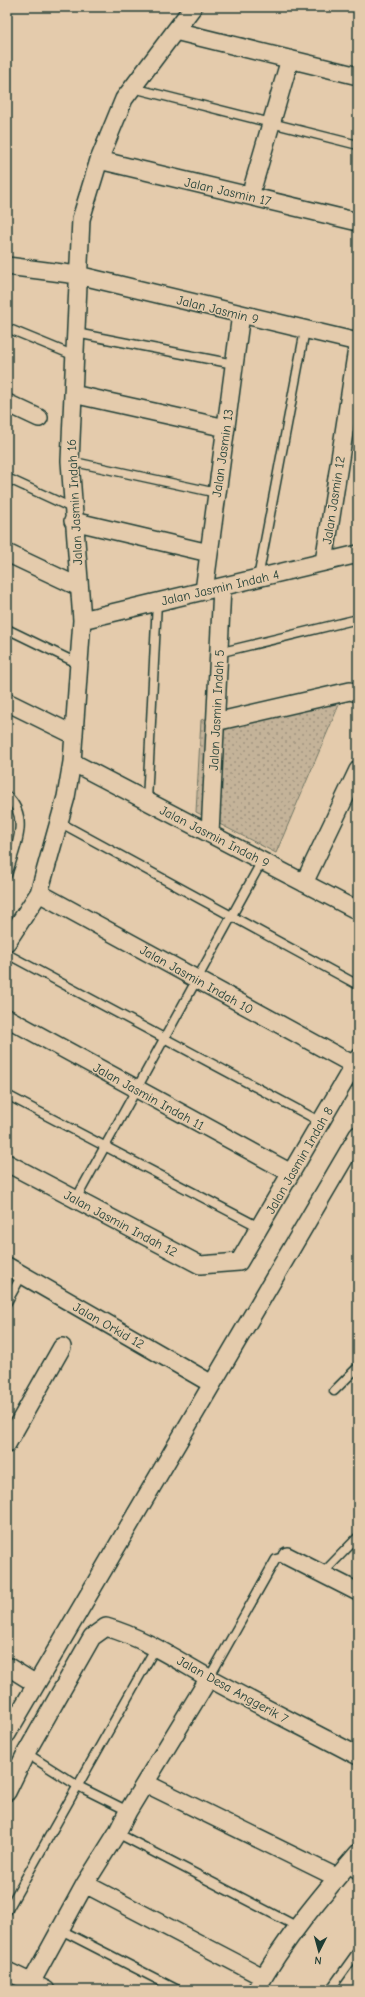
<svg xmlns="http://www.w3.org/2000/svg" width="365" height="1997" viewBox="0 0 365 1997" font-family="'Comic Neue',sans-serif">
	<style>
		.park { fill: url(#park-dots); stroke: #727866 }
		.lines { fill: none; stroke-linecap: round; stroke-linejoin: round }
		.service-casing { stroke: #1f3d34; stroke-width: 11 }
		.minor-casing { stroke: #1f3d34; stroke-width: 20 }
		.service { stroke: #e4cbac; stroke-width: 8 }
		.minor { stroke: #e4cbac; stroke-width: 17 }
		.labels { text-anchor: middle; stroke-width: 3; stroke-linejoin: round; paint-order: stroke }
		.street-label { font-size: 13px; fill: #1f3d34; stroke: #e4cbac }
	</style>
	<defs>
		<pattern id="park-dots" width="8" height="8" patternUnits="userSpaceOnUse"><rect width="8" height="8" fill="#c4b399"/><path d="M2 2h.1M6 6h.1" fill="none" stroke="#9f937e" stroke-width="1.8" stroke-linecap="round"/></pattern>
	</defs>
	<rect width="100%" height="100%" fill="#e4cbac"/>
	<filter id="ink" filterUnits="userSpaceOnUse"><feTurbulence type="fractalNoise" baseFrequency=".025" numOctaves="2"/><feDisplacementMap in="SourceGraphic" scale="8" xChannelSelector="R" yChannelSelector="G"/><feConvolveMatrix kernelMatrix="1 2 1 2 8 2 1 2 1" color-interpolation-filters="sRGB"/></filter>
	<g filter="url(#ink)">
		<path class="park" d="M347,686L276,853L196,812L201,720Z"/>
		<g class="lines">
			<g class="service-casing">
				<path id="service" d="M133,88L358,145
					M7,328L75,356
					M76,333L234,364
					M70,461L217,493
					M7,478L72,508
					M258,578L305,330
					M7,629L79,664
					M218,653L358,619
					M7,796C31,817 15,849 7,875
					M147,801L157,602
					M59,822L358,985
					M7,954L321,1122
					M7,1095L259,1227
					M76,1199L262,861
					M7,1302L22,1275
					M334,1391L358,1367
					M322,1574L358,1537
					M209,1678L276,1559L287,1556
					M26,1753L78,1786L128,1811
					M117,1833L298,1927
					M347,1866L358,1876
					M7,1911L156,1647
					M61,1930L178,1990
					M330,1990L358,1951"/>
			</g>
			<g class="minor-casing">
				<path id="minor" d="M175,31L358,76
					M99,160L358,222
					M250,196L290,59
					M7,266L78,275L358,342
					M73,394L226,428
					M7,403L39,418
					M73,521L209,553
					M7,553L79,587
					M324,562L358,342
					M204,591L241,314
					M82,620L358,554
					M7,702L74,735
					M215,722L350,691L358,693
					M72,762L358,911
					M210,834L222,587
					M304,883L358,770
					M39,893L354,1065
					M7,942L39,893L66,797L72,762L82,620L70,461L81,219L99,160L124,99L193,7
					M7,1018L291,1173
					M7,1163L200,1265L239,1262L358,1058
					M7,1266L212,1384
					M7,1444L62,1347
					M287,1556L358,1592
					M7,1666L36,1684
					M7,1734L358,1135
					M145,1783L336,1877
					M7,1792L26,1753L92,1637L106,1627C144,1638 175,1659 209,1678C258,1705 309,1730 358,1756
					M85,1884L263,1977
					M7,1971L46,1990
					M31,1983L85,1884L117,1833L128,1811L209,1678
					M256,1990C284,1940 321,1896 358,1853"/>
			</g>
			<use href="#service" class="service"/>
			<use href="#minor" class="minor"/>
		</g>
	</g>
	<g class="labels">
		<g class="street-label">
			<text transform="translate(228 191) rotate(13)" y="5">Jalan Jasmin 17</text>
			<text transform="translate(218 309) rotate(14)" y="5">Jalan Jasmin 9</text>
			<text transform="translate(222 453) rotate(-82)" y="5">Jalan Jasmin 13</text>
			<text transform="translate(333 500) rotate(-81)" y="5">Jalan Jasmin 12</text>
			<text transform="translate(74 502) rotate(-93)" y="5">Jalan Jasmin Indah 16</text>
			<text transform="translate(220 587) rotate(-13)" y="5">Jalan Jasmin Indah 4</text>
			<text transform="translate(216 710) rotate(-87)" y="5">Jalan Jasmin Indah 5</text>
			<text transform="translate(215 836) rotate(27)" y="5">Jalan Jasmin Indah 9</text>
			<text transform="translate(197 979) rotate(29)" y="5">Jalan Jasmin Indah 10</text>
			<text transform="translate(149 1096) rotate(29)" y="5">Jalan Jasmin Indah 11</text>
			<text transform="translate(299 1160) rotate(-60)" y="5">Jalan Jasmin Indah 8</text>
			<text transform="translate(121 1223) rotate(28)" y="5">Jalan Jasmin Indah 12</text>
			<text transform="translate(109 1325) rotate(30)" y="5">Jalan Orkid 12</text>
			<text transform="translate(233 1689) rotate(29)" y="5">Jalan Desa Anggerik 7</text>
		</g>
	</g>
	<rect width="365" height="1997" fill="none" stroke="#e4cbac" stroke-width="24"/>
	<rect x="12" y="12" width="341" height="1973" fill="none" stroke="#1f3d34" stroke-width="1.5" filter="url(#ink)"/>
	<g transform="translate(319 1951) rotate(186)" stroke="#e4cbac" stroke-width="3" paint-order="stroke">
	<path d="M0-3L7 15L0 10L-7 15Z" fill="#1f3d34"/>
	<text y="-6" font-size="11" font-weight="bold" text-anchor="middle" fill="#1f3d34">N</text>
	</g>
</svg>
